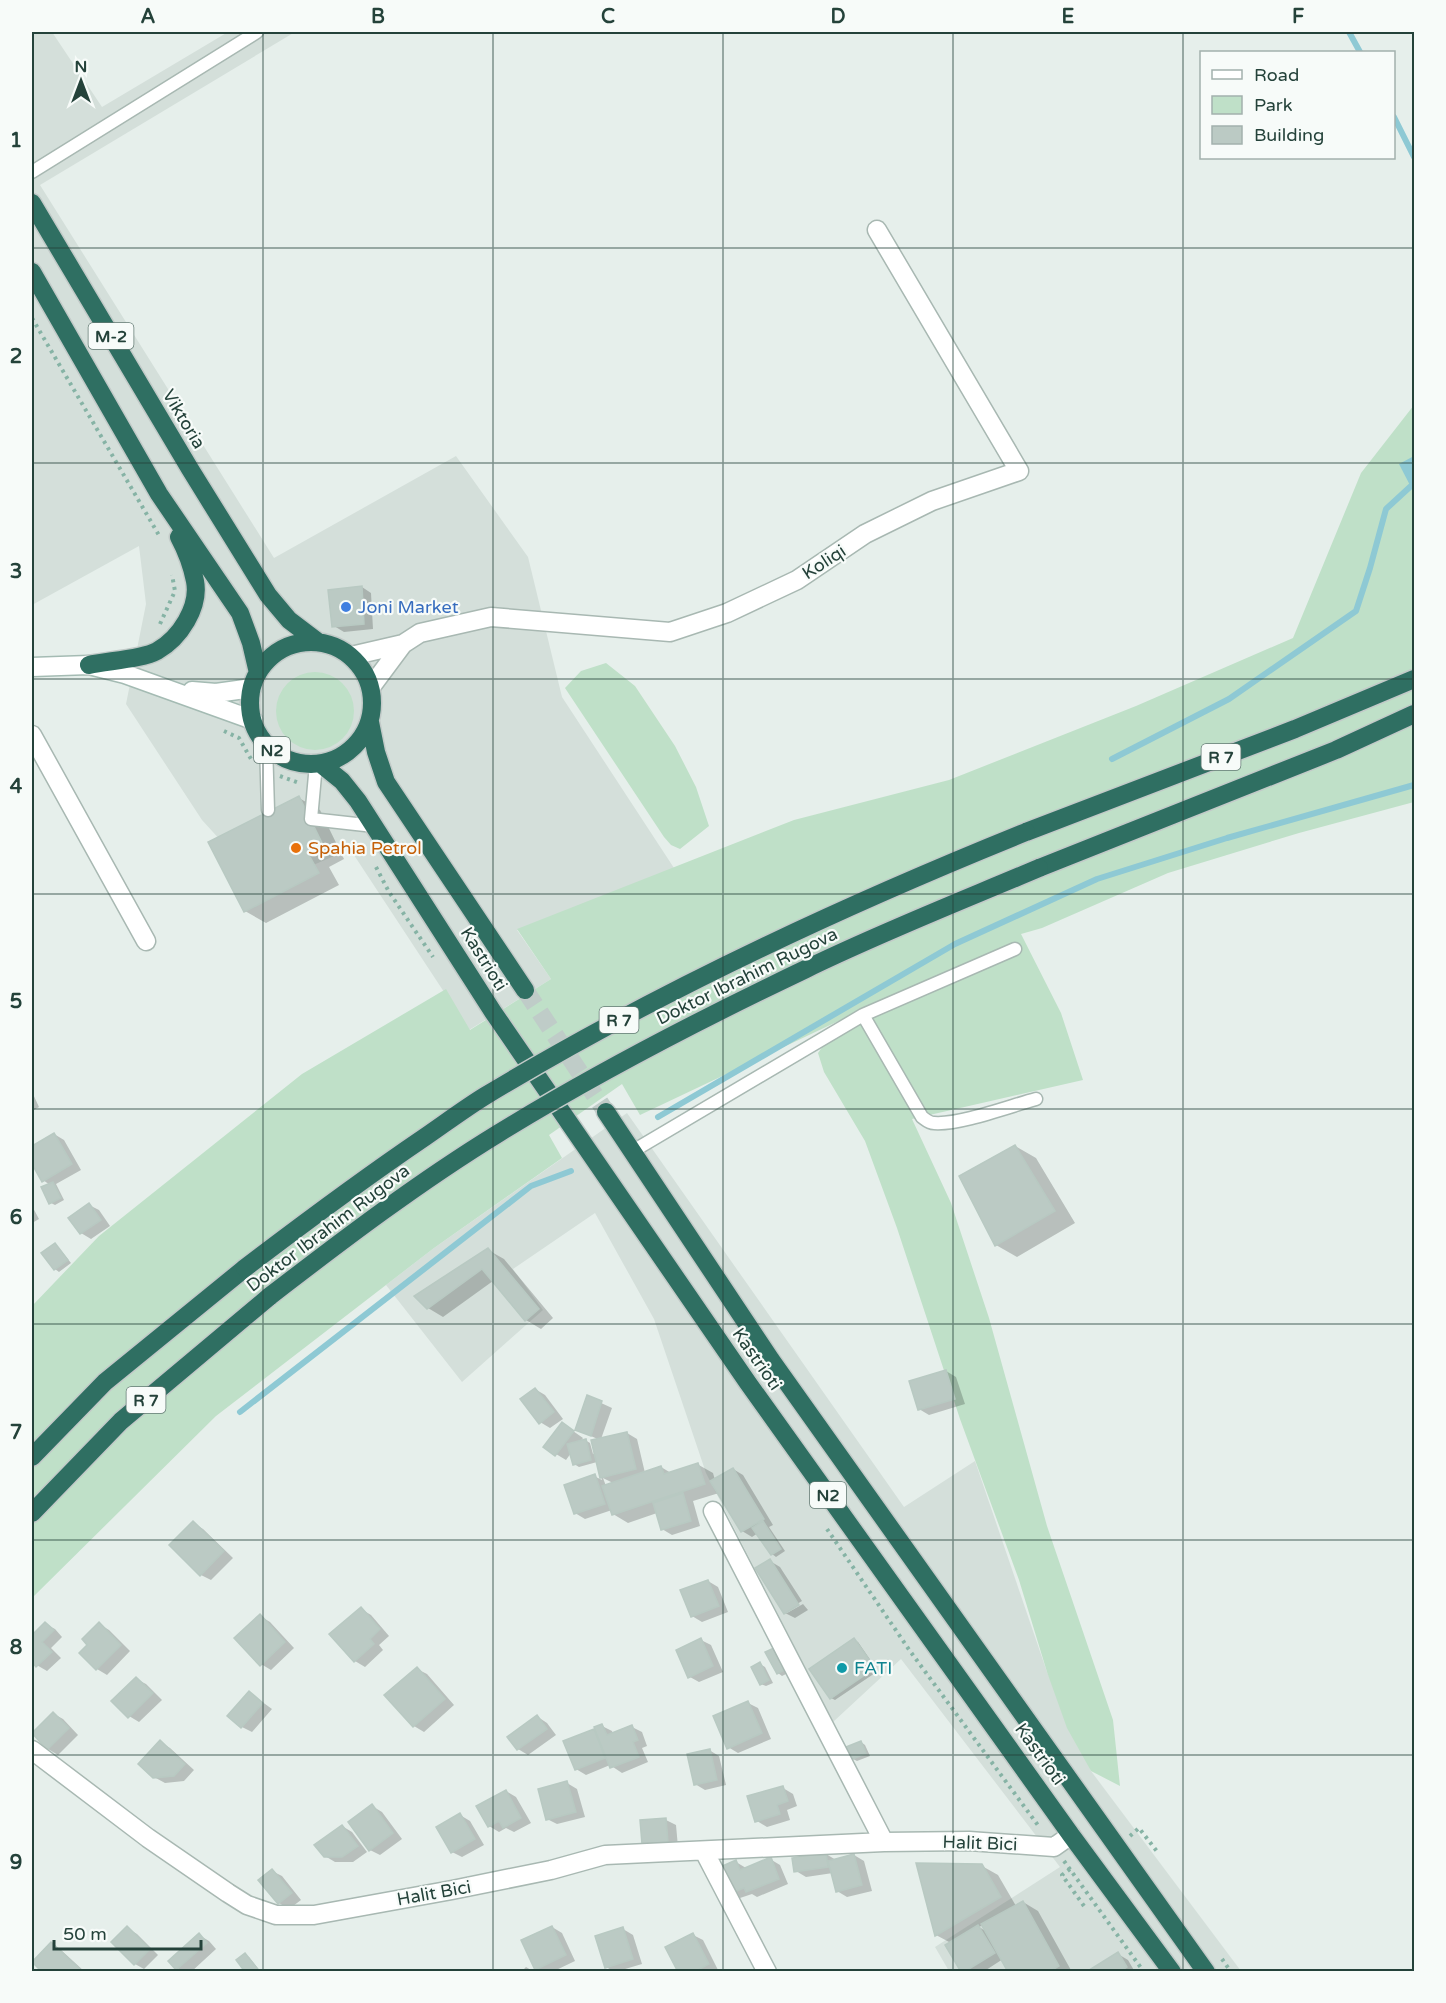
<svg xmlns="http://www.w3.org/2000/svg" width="1446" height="2003" viewBox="0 0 1446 2003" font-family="'Varela Round',sans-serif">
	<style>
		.built { fill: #d4dfda }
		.green { fill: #bfe0c8 }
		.water { fill: #8ec9d4 }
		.shadow { fill: #0003; fill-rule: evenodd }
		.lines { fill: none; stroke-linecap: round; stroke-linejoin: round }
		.stream { stroke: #8ec9d4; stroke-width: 6 }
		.building { fill: #bbcac4; stroke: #b8c9c2; stroke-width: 1.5 }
		.highway-tunnel { stroke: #bfccc8; stroke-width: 18; stroke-dasharray: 18 9; stroke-linecap: butt }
		.lane-casing { stroke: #a8b8b2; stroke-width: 15 }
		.street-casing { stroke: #a8b8b2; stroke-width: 21 }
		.secondary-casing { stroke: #a4bbb3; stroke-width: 21 }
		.highway-casing { stroke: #c2cac8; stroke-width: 21 }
		.path { stroke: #86b3a5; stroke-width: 4; stroke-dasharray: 3 4.5; stroke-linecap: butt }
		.lane { stroke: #fff; stroke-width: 12 }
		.street { stroke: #fff; stroke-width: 18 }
		.secondary { stroke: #fff; stroke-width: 18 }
		.highway { stroke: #2f6f62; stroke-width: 18 }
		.highway-bridge-casing { stroke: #c2cac8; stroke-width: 21; stroke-linecap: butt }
		.highway-bridge { stroke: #2f6f62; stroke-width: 18 }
		.grid { fill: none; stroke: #24423a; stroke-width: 1.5; stroke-opacity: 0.55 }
		.shop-dot { fill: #3f7fe0; stroke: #f7fbf9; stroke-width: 2 }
		.food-dot { fill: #e8710a; stroke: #f7fbf9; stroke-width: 2 }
		.culture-dot { fill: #0f9aa8; stroke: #f7fbf9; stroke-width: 2 }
		.labels { text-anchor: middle; stroke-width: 4.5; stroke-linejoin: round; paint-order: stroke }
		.shield { fill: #f7fbf9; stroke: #637a73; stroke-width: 1.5 }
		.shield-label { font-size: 16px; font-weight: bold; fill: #24423a }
		.street-label { font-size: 18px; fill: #24423a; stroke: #f7fbf9 }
		.shop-label { font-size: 18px; fill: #366cbe; stroke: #f7fbf9; text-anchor: start }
		.food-label { font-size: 18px; fill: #c56008; stroke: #f7fbf9; text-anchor: start }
		.culture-label { font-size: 18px; fill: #0d838f; stroke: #f7fbf9; text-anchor: start }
		.neatline { fill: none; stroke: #24423a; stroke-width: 2 }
		.grid-label { font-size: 20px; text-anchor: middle; font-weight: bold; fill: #24423a }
	</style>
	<rect width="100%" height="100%" fill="#e6efeb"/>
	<path class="built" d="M32,32H52L102,107L228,32H295L40,185L274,558L456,456L528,557L562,697L674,868L517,930L551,979L469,1030L350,849L263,887L202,820L126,704L146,604L139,546L32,605Z
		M627,1113L904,1507L975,1461L1047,1672L1091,1771L1241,1971H949L935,1947L1060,1867L901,1659L833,1722L706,1473L654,1319L595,1213L513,1269L543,1310L462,1382L386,1285L434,1248Z"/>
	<path class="green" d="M1414,405V802L1299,833L1168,873L1042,928L1021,934L1061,1013L1083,1080L912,1119L951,1203L989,1318L1047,1526L1113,1720L1120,1786L1091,1771L1067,1728L1047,1672L1019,1580L960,1419L897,1228L865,1141L824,1072L818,1053L833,1032L859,1024L865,1025L902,991L640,1115L622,1084L549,1135L562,1158L434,1248L216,1416L32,1598V1306L99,1236L302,1074L446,989L470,1030L551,979L517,929L794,820L949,780L1136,706L1293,638L1361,473Z
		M606,663L635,686L675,746L696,787L709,826L680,849L671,845L664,837L565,688L581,671Z
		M276 711a39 39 0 1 1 78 0a39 39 0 1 1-78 0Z"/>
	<path class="water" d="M1414,456V493L1399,464Z"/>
	<path class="shadow" d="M362,587L371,593L373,629L344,632L334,626Z
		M299,798L320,810L344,859L329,867L339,885L266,923L245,911Z
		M32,1092L39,1107L32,1111Z
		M54,1134L64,1140L81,1170L56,1184L64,1200L55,1205L51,1203L50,1185L43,1180L32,1161V1147Z
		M1015,1146L1036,1158L1075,1223L1017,1257L996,1245Z
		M89,1205L99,1210L110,1226L91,1239L81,1233Z
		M32,1206L39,1219L32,1223Z
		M55,1245L59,1248L71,1263L59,1272L55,1269Z
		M488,1250L504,1259L553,1318L541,1329L526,1320L493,1281L443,1317L428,1308Z
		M946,1371L956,1377L965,1404L929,1415L919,1409Z
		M535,1389L545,1395L563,1419L550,1428L540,1422Z
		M588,1397L612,1408L601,1439L627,1433L637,1439L645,1473L661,1467L671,1473L697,1464L713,1473L715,1480L733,1469L743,1475L773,1525L769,1527L785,1551L776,1557L772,1554L758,1533L752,1537L742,1531L719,1493L693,1501L700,1526L672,1535L662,1529L657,1513L628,1523L613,1514L612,1510L585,1519L575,1513L594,1476L602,1480L597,1462L579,1467L574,1464L571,1453L566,1460L556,1454L563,1424L583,1438L580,1442L585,1440L590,1443L593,1454L595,1453L600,1440L577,1430ZM603,1478L613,1483L606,1486Z
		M193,1523L203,1529L233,1558L211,1580L201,1575Z
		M770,1561L780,1567L802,1601L787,1610V1613L803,1604L808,1610L795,1618L785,1613Z
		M708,1581L718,1587L728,1612L702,1622L692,1616Z
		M361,1609L371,1615L389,1636L379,1645L383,1650L365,1667L355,1661Z
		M260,1616L270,1622L294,1648L271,1670L261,1664Z
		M45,1624L55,1629L62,1637L51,1648L61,1658L47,1671L35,1664L32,1667V1637Z
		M99,1624L109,1630L130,1651L107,1675L97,1669L89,1645Z
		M701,1640L711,1645L723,1672L699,1682L690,1677Z
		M854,1640L858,1642L878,1671L835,1700L831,1698Z
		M779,1652L790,1672L782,1676L778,1673Z
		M760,1664L765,1667L773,1683L766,1686L761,1684Z
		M417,1669L427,1674L454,1705L424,1732L414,1726Z
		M136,1679L146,1684L162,1700L139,1722L129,1716Z
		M250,1693L272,1709L252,1732L242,1727Z
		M748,1703L758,1708L771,1739L738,1753L728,1747Z
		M54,1714L63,1719L78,1735L58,1755L48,1749L33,1734Z
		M538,1717L547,1723L556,1735L528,1755L518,1749Z
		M602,1726L612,1731L613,1734L632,1727L642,1732L647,1746L642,1748L648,1762L622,1773L610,1765L586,1775L576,1769L565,1742Z
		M160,1742L170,1748L194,1770L184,1781L165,1783L154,1777Z
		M861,1742L865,1745L870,1756L857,1761L853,1759Z
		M709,1750L719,1756L726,1785L705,1790L695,1784Z
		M567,1783L577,1789L585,1817L557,1824L547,1819Z
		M783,1788L793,1794L797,1806L787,1810L790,1820L767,1827L757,1821Z
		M506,1791L516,1797L531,1823L514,1832L506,1828L499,1832L489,1826Z
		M372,1806L382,1812L402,1839L380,1855L370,1850Z
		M460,1815L470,1821L484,1845L462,1857L452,1852Z
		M666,1820L676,1825L678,1847L653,1849L643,1843Z
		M342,1826L352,1832L367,1852L353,1862H335L325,1856Z
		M826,1854L836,1860L854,1855L864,1861L872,1891L847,1897L837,1891L833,1873L806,1877L796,1871Z
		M770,1859L780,1865L788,1884L757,1897L752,1894L740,1898L730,1893L736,1862L746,1868Z
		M982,1866L998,1875L1016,1906L1023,1902L1038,1911L1072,1972H1009L1003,1959L983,1972H963L951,1943L936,1935ZM983,1925L987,1932L979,1927Z
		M272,1871L282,1876L301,1900L289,1909L279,1903Z
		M552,1927L562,1933L575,1961L552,1972H541L536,1968Z
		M127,1928L137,1934L158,1955L144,1969L135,1964Z
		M623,1929L633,1935L642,1964L615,1972L606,1967Z
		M199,1935L209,1941L216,1949L191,1972H182L170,1961Z
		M693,1935L703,1940L718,1970L715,1972H680Z
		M51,1944L61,1950L85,1972H44Z
		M1118,1954L1128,1960L1135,1972H1089Z
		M245,1955L249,1957L261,1972H247Z
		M526,1967L531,1970L532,1972H521Z"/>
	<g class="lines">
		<path class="stream" d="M1349,32L1360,52
			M1394,117L1414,157
			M1112,759L1229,699L1356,611L1370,568L1386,509L1411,486
			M658,1117L955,944L1097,879L1227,838L1414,785
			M240,1412L531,1186L571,1171"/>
	</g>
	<path class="building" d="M362,586L364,624L332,627L328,590Z
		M299,796L324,847L309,855L319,873L244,912L208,842Z
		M54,1133L72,1164L42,1182L32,1164V1146Z
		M1015,1145L1055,1211L995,1246L959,1176Z
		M53,1182L61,1198L49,1204L41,1187Z
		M89,1203L101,1220L80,1234L68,1218Z
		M55,1243L68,1260L54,1270L41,1253Z
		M488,1248L539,1309L525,1321L482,1269L427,1309L414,1296Z
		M946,1370L955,1399L918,1410L909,1381Z
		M535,1388L554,1412L539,1424L520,1399Z
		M587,1395L602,1401L591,1436L575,1430Z
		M562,1422L574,1431L555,1456L543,1447Z
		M627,1432L636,1469L600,1478L591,1440Z
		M586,1439L591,1460L573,1465L567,1444Z
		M698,1463L705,1484L612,1515L602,1486L661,1466L664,1474Z
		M733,1468L764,1519L741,1532L710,1481Z
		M595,1474L605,1504L574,1514L564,1485Z
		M683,1493L691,1521L661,1530L653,1503Z
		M193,1521L224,1551L200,1576L169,1545Z
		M763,1521L781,1549L771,1555L752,1528Z
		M770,1559L799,1605L784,1614L755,1568Z
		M708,1580L719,1606L691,1617L680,1590Z
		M361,1607L380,1629L370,1639L374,1644L354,1662L329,1634Z
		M260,1614L285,1642L260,1666L234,1638Z
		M45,1622L54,1630L42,1642L52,1652L36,1667L32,1662V1635Z
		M99,1622L121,1645L96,1670L79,1653L87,1645L82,1639Z
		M701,1638L713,1666L688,1678L676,1650Z
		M854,1638L875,1668L830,1699L809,1669Z
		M774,1648L786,1669L777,1674L765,1652Z
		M760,1662L769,1680L760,1685L751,1667Z
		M417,1667L445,1699L413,1727L384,1695Z
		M136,1677L153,1693L128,1718L111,1701Z
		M249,1691L263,1703L241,1728L227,1716Z
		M748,1701L762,1733L727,1749L713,1716Z
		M53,1712L69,1728L47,1750L32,1733Z
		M537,1715L547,1729L517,1750L507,1737Z
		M602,1724L607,1735L632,1725L638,1740L633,1742L639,1757L610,1768L594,1727Z
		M594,1729L605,1758L575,1770L563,1741Z
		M160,1740L185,1764L174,1776L153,1778L138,1764Z
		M861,1741L866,1753L851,1760L846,1747Z
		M710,1749L717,1780L694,1785L687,1754Z
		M567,1781L576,1812L546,1820L538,1789Z
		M783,1786L788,1801L777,1805L780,1814L755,1822L747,1796Z
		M506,1790L521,1818L503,1828L499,1821L488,1827L476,1806Z
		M372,1804L393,1833L369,1851L348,1822Z
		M460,1813L475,1839L451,1853L436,1827Z
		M666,1818L668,1842L642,1844L640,1820Z
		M342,1825L358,1846L342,1857H324L314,1845Z
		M826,1852L828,1867L794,1872L792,1858Z
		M854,1854L862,1885L836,1892L828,1861Z
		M771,1857L779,1879L746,1892L744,1888L729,1894L718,1868L736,1860L740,1870Z
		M916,1863L982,1864L1001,1897L935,1936Z
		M272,1869L292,1893L278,1904L258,1880Z
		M1023,1901L1059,1966L1049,1972H1008L981,1924Z
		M978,1925L995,1953L964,1972H961L945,1945Z
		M127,1926L150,1949L134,1965L111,1942Z
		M552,1926L566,1955L535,1970L521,1940Z
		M623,1927L633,1959L605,1968L595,1936Z
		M199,1933L207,1943L176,1970L168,1961Z
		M693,1933L709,1964L694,1972H678L665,1947Z
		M51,1942L83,1972H42L32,1962Z
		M1118,1952L1127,1967L1119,1972H1086Z
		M245,1953L260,1972H245L236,1960Z"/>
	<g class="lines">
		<path class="highway-tunnel" d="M525,990L606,1112"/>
		<g class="lane-casing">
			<path id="lane" d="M32,172L257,32
				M266,744L268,810
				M316,764L311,819L374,826
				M863,1015L922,1117C926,1120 929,1123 934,1123C960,1125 1010,1106 1036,1099
				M633,1151L863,1015L1015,949"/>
		</g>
		<g class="street-casing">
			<path id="street" d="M351,656L403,644L420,633L491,617L670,632L727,613L797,580L865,534L932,501L1019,471L877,230
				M371,687L403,644
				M32,735L146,941
				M713,1511L884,1842
				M32,1750L148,1838L228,1893L247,1905L276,1915H314L452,1890L551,1870L605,1855L884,1842L969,1841L1054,1847L1071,1835
				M704,1851L767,1972"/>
		</g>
		<g class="secondary-casing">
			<path id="secondary" d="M32,667L89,665L125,674L253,720
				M192,691L216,693L252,688"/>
		</g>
		<g class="highway-casing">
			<path id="highway" d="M32,203L190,469L268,595L289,620L318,642
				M32,272L159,494L240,613L251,643L258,673
				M250 703a61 61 0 1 1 122 0a61 61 0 1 1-122 0Z
				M89,665C106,661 143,659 157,651C180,638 200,607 195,581C192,566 186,550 179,537
				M370,722L376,752L386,782L525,990
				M321,764L342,781L358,801L493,1012L748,1383L1071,1835L1172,1972
				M1026,832L1295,729L1414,679
				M1039,868L1336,750L1414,714
				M606,1112L771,1360L1206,1972
				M32,1457L105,1382L245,1268
				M32,1513L121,1421L270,1296"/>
		</g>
		<path class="path" d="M32,318L160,537
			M160,624L175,591L172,575
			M224,731L239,738L251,759
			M280,776L299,783
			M376,867L389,892L433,957
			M827,1529L910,1651L1040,1828
			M1130,1836L1139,1828L1159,1854
			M1064,1861L1144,1972
			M1070,1869L1062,1875L1084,1906
			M1222,1959L1231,1972"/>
		<use href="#lane" class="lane"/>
		<use href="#street" class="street"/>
		<use href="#secondary" class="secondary"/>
		<use href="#highway" class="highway"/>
		<g class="highway-bridge-casing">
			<path id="highway-bridge" d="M245,1268C304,1223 363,1179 425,1137C444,1124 464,1109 485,1096C657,992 840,907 1026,832
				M270,1296C344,1239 419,1182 499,1133C598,1072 701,1019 806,969C882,932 961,901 1039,868"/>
		</g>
		<use href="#highway-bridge" class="highway-bridge"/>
	</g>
	<path class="grid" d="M263,32V1972M493,32V1972M723,32V1972M953,32V1972M1183,32V1972M32,248H1414M32,463H1414M32,679H1414M32,894H1414M32,1109H1414M32,1324H1414M32,1540H1414M32,1755H1414"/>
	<circle class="shop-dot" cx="346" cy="607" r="6"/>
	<circle class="food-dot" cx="296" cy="848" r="6"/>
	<circle class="culture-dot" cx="842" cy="1668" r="6"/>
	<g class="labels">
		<g class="shield">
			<rect x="88.5" y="323" width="45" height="26" rx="4.5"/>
			<rect x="254" y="737" width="36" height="26" rx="4.5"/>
			<rect x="1201.5" y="744" width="39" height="26" rx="4.5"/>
			<rect x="599.5" y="1007" width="39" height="26" rx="4.5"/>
			<rect x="126.5" y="1387" width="39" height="26" rx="4.5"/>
			<rect x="810" y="1482" width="36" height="26" rx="4.5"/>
		</g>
		<g class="shield-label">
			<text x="111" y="342">M-2</text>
			<text x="272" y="756">N2</text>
			<text x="1221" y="763">R 7</text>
			<text x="619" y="1026">R 7</text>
			<text x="146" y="1406">R 7</text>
			<text x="828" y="1501">N2</text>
		</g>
		<g class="street-label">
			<text transform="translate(184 419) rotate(59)" y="6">Viktoria</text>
			<text transform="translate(824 562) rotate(-33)" y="6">Koliqi</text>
			<text transform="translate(484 959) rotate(58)" y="6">Kastrioti</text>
			<text transform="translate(747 976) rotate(-26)" y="6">Doktor Ibrahim Rugova</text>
			<text transform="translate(328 1228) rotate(-37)" y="6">Doktor Ibrahim Rugova</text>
			<text transform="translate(757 1359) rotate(55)" y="6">Kastrioti</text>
			<text transform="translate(1040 1754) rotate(54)" y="6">Kastrioti</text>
			<text transform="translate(980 1843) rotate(2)" y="6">Halit Bici</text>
			<text transform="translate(434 1893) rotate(-10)" y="6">Halit Bici</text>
		</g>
		<g class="shop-label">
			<text x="358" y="613">Joni Market</text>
		</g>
		<g class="food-label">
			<text x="308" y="854">Spahia Petrol</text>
		</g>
		<g class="culture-label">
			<text x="854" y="1674">FATI</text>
		</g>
	</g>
	<rect width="1446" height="2003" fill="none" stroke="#f7fbf9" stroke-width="66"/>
	<rect x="1200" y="51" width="195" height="108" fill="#f7fbf9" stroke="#a3b1ad" stroke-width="1.5"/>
	<rect x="1212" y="70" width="30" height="9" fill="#ffffff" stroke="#a3b1ad" stroke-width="1.5"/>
	<text x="1254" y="81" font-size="18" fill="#24423a">Road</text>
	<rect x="1212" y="96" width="30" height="18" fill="#bfe0c8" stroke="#a3b1ad" stroke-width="1.5"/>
	<text x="1254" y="111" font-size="18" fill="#24423a">Park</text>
	<rect x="1212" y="126" width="30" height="18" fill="#bbcac4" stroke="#a3b1ad" stroke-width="1.5"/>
	<text x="1254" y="141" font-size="18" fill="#24423a">Building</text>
	<g transform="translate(81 81)" stroke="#f7fbf9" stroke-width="4.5" paint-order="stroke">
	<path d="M0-4.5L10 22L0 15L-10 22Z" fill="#24423a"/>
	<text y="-9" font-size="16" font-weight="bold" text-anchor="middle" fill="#24423a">N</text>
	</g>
	<path d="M54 1940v9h147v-9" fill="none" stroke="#24423a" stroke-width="3"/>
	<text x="63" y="1940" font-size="18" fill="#24423a" stroke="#f7fbf9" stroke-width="4.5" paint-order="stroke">50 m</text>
	<rect x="33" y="33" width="1380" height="1937" class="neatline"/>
	<g class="grid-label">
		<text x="148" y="23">A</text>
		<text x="378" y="23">B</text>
		<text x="608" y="23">C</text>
		<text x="838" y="23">D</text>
		<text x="1068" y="23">E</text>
		<text x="1298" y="23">F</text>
		<text x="16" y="147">1</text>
		<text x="16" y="363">2</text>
		<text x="16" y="578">3</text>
		<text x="16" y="793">4</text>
		<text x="16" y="1008">5</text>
		<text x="16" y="1224">6</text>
		<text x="16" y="1439">7</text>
		<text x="16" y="1654">8</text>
		<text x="16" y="1869">9</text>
	</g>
</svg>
